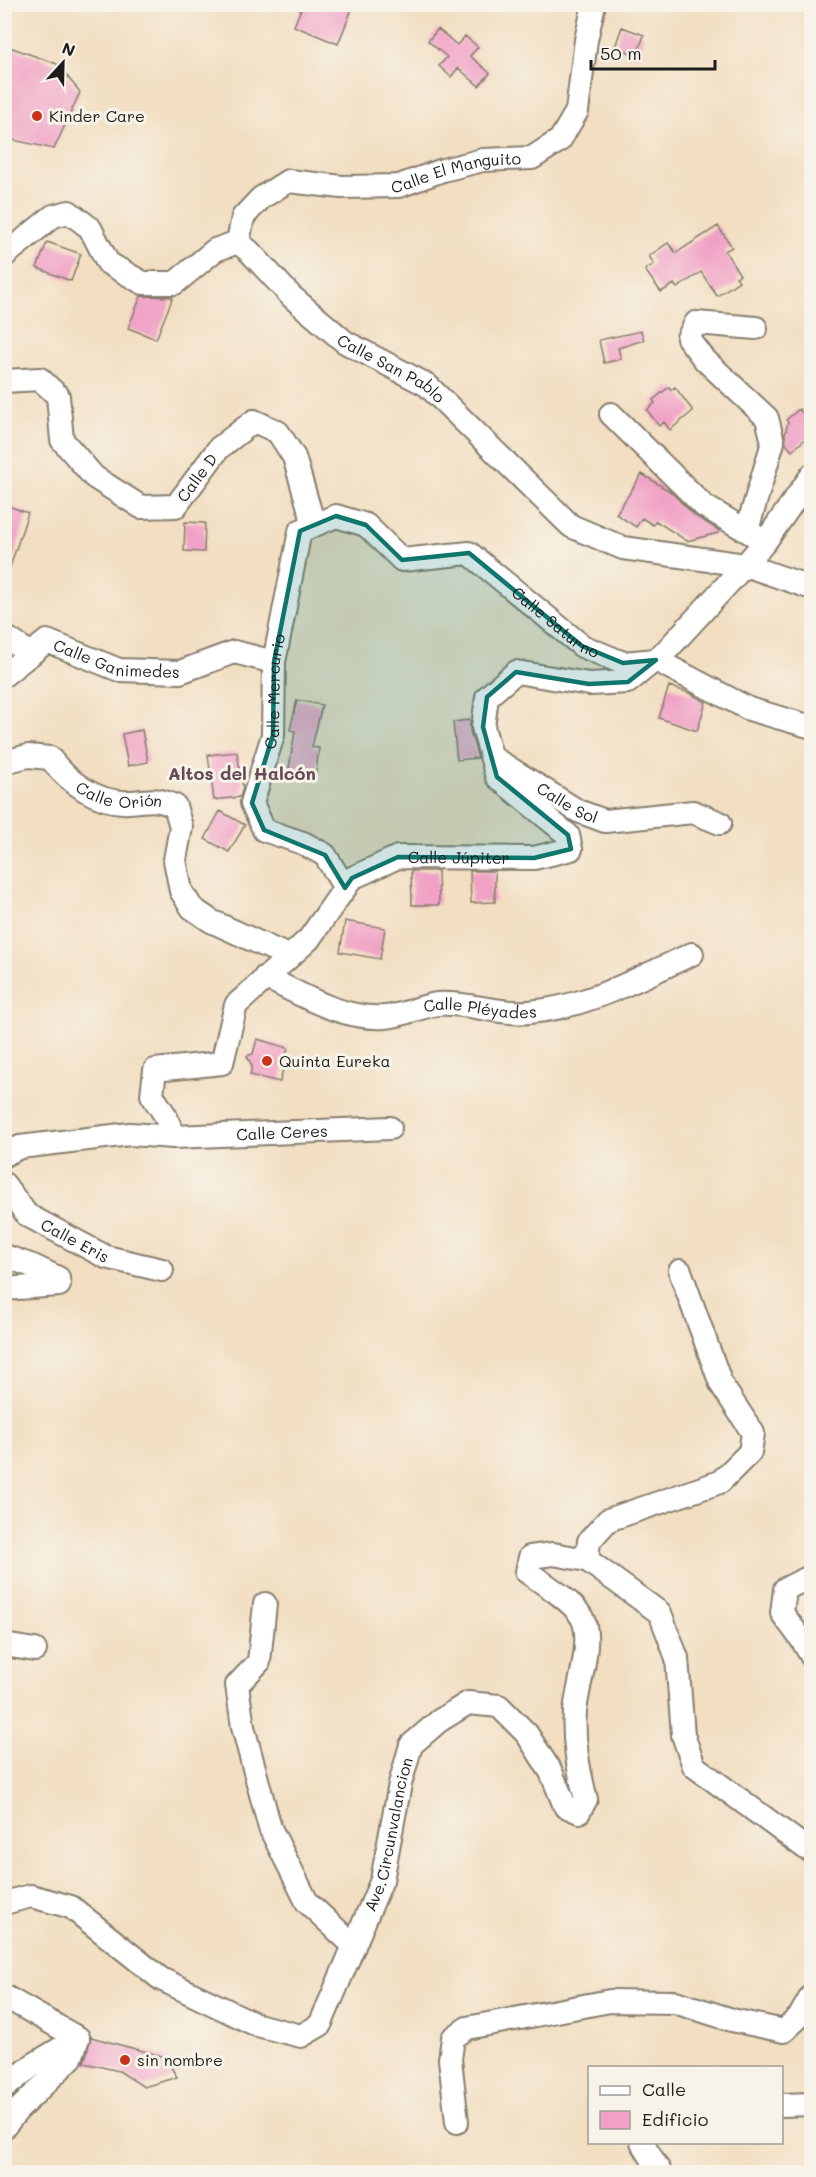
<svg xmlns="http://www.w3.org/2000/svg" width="816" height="2177" viewBox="0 0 816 2177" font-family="Mali,sans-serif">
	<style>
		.building { fill: #f0a1c5 }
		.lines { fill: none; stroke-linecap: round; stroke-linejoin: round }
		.minor-casing { stroke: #877d6e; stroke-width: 26 }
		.minor { stroke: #fff; stroke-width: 22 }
		.marked { fill: #0f766e; fill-opacity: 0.2; stroke: #0f766e; stroke-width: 4.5; stroke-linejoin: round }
		.poi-dot { fill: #c8321e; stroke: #f7f3e8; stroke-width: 2 }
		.labels { text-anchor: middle; stroke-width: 6; stroke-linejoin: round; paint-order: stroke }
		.poi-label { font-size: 16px; fill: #1c1c1c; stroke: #f7f3e8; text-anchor: start }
		.street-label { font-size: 16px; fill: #1c1c1c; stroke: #f7f3e8 }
		.neighbourhood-label { font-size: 18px; font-weight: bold; fill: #664b57; stroke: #f7f3e8 }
	</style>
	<rect width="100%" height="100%" fill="#f7f3e8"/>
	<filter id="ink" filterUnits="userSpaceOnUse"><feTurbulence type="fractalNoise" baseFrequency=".0167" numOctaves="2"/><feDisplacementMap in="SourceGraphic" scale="12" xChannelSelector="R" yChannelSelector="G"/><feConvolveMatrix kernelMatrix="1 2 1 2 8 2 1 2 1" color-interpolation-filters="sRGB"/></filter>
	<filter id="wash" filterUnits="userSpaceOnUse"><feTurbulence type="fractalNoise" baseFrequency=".008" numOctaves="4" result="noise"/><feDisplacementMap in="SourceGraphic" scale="24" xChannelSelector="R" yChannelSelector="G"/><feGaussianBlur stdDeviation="1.35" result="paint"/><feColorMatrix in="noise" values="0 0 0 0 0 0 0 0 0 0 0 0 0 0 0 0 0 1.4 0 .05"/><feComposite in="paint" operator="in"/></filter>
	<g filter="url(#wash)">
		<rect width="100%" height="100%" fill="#f2dec1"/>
		<g id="blocks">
			<path class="building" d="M303,4H354L338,44L294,26Z
				M622,27L644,35L637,55L615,47Z
				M438,29L457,45L465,36L478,47L470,56L490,73L479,86L458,68L451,77L439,66L447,57L428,41Z
				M4,45L57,64L80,92L54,149L4,138Z
				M718,226L732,247L725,251L740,275L736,277L739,281L717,296L701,272L677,288L674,284L661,292L645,270L654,264L649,256L668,243L676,253Z
				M47,242L81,254L71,281L37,268Z
				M141,296L173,297L156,339L128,328Z
				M641,331L644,340L618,348L621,359L604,363L599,340Z
				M669,387L671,390L675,387L693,411L670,430L664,422L659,426L647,410L655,403L653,400Z
				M799,409L812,424V433L792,451L786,444L785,434L788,422L786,420Z
				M642,474L671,492L695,516L720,531L718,533L687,541L656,521L653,525L642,518L636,527L616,514Z
				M8,506L28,513L7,576H4V516Z
				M185,522L205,523L204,552L184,551Z
				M669,686L689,693L706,702L697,731L659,718Z
				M297,700L322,705L312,747L319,748L315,779L288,775L295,731L290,730Z
				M470,720V731L478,758L457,760L453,722Z
				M142,730L148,762L128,766L122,734Z
				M237,752L243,788L240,797L214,800L208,755Z
				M220,811L245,825L229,852L205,839Z
				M411,871H438L439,905H412Z
				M470,871H495V902L471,903Z
				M345,921L385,928L380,959L340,952Z
				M257,1039L288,1048L280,1082L250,1075L252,1066L247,1056L253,1054Z
				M91,2037L165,2057L177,2077L144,2087L119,2071L84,2063Z"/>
		</g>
	</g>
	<g filter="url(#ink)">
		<use href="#blocks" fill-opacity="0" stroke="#877d6e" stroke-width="1.5"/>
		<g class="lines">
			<g class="minor-casing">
				<g id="minor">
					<path id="s1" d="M238,242L243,217L261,198L288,181L342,187L399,186L443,170L483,160L532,158L560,140L577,111L586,40L594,4"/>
					<path id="s2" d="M4,256L53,216L69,212L90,228L108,263L143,283H175L215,250L238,242L250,252L292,297L345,342L427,385L571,526L623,548L745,565L812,588"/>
					<path id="s3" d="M4,381L40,379L58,396L62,440L94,477L141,507L176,506L219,448L254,421L278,432L294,457L314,525"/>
					<path d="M611,414L704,506L759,538"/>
					<path d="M747,530L773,442L767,418L705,360L688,338L696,323L756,328"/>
					<path d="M4,636L31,654"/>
					<path id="s4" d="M4,675L47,641L119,670L180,672L234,652L274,662"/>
					<path id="s5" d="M493,758L578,811L605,821L693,812L720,823"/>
					<path id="s6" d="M4,762L28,756L50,758C68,782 98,804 129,802C151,801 153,797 175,806L181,827L175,860L181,891L192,908L211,921L288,956"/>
					<path id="s7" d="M345,888L325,855L303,843L264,830L252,803L273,735L274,662L300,531L336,516L366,525L402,560L469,553L582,646L623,663L656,660L749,709L812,727"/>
					<path id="s8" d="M265,977C303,995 342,1020 385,1017C403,1016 420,1006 438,1004C468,1002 499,1015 529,1012C586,1008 641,977 692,954"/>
					<path id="s9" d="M174,1137L390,1128"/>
					<path id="s10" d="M4,1155L20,1147L130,1134L174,1137L165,1115L152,1095L155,1070L222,1063L236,1005L309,939L352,878L398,857L534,858L571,849L568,835L497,777L483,727L487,697L516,672L589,684L628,682L666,651L745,565L765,542L812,475"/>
					<path id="s11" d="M4,1184L27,1215L106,1257L162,1270"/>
					<path d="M4,1256L33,1266L58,1278L59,1285L4,1289"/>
					<path d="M587,1560L589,1541L608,1520L720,1482L750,1452L753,1433L721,1384L680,1271"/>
					<path d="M812,1576L785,1589L782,1613L802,1640L812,1657"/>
					<path d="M265,1604L259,1662L237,1685L243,1727L270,1828L307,1902L354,1946"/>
					<path d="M4,1645L35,1650"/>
					<path id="s12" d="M4,1903L31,1896L71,1907L161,1979L257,2025L301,2036L320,2025L382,1880L400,1784L411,1745L439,1721L468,1703L499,1706L527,1734L551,1772L565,1806L579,1812L586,1799C579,1773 573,1739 575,1712C577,1687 595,1637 581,1616C571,1600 543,1583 527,1572L530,1557L553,1554L587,1560L660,1613L677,1658L683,1735L694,1766L807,1849H812"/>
					<path d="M4,1996L78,2038"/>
					<path d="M4,2088L33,2065L78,2038"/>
					<path d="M782,2105L812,2104"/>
					<path d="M457,2122L450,2059L453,2038L467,2028L610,2001L675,2002L732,2020L784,2031L800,2016L812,1995"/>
					<path d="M4,2127L17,2111L71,2058L78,2038"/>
					<path d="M642,2142L660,2172"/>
				</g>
			</g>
			<use href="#minor" class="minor"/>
		</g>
	</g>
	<path class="marked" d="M336,516L366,525L402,560L469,553L582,646L623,663L656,660L628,682L589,684L516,672L487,697L483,727L497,777L568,835L571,849L534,858L398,857L352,878L345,888L325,855L264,830L252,803L273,735L274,662L300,531Z"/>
	<g class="poi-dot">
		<circle cx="37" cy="116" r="6"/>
		<circle cx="267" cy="1061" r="6"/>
		<circle cx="125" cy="2060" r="6"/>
	</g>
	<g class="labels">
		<g class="poi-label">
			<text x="49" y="122">Kinder Care</text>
			<text x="279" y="1067">Quinta Eureka</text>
			<text x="137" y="2066">sin nombre</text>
		</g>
		<g class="street-label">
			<text dy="6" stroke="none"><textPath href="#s1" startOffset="254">Calle El Manguito</textPath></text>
			<text dy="6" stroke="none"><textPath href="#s2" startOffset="494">Calle San Pablo</textPath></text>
			<text dy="6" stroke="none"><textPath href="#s3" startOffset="280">Calle D</textPath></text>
			<text dy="6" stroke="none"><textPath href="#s7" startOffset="711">Calle Saturno</textPath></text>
			<text dy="6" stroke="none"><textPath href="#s4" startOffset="128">Calle Ganimedes</textPath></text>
			<text dy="6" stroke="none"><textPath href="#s7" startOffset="249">Calle Mercurio</textPath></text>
			<text dy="6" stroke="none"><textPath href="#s6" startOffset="130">Calle Orión</textPath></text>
			<text dy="6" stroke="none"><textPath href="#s5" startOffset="87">Calle Sol</textPath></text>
			<text dy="6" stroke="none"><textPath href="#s10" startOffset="657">Calle Júpiter</textPath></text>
			<text dy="6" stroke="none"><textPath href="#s8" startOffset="225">Calle Pléyades</textPath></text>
			<text dy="6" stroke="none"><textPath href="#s9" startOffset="108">Calle Ceres</textPath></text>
			<text dy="6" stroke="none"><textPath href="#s11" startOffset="93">Calle Eris</textPath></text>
			<text dy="6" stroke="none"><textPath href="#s12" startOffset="562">Ave.Circunvalancion</textPath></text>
		</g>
		<g class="neighbourhood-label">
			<text x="242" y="780">Altos del Halcón</text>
		</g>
	</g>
	<rect width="816" height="2177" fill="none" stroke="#f7f3e8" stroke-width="24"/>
	<rect x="588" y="2066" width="195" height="78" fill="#f7f3e8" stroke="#9f9d96" stroke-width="1.5"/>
	<rect x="600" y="2086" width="30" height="9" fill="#ffffff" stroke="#9f9d96" stroke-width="1.5"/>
	<text x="642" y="2096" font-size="18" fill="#1c1c1c">Calle</text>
	<rect x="600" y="2111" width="30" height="18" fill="#f0a1c5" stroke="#9f9d96" stroke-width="1.5"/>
	<text x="642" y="2126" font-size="18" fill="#1c1c1c">Edificio</text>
	<g transform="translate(63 63) rotate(22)" stroke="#f7f3e8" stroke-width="4.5" paint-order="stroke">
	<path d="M0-4.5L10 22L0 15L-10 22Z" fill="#1c1c1c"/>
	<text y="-9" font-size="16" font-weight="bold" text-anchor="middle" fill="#1c1c1c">N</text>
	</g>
	<path d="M591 60v9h124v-9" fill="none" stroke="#1c1c1c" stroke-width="3"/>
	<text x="600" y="60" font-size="18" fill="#1c1c1c" stroke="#f7f3e8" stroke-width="4.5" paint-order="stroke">50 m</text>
</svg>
